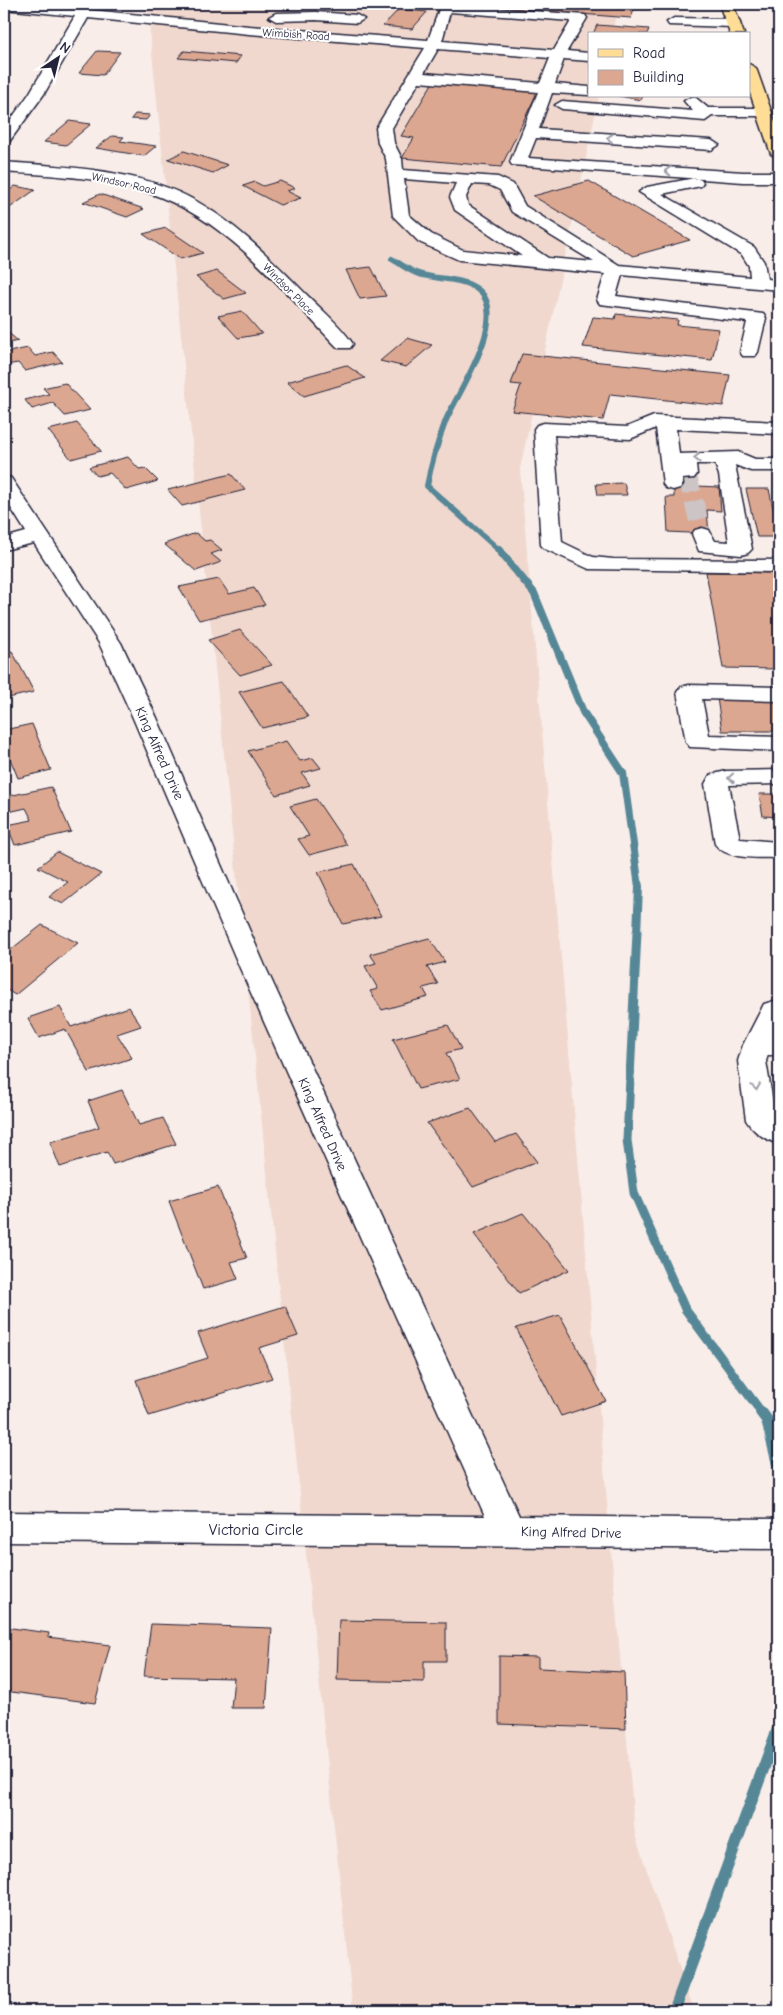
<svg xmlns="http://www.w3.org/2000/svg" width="783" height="2015" viewBox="0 0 783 2015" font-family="'Comic Neue',sans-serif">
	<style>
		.built { fill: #f0d8ce }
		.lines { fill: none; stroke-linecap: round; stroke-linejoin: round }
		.stream-far3 { stroke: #578797; stroke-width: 6 }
		.stream-far2 { stroke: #578797; stroke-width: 8 }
		.stream-far1 { stroke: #578797; stroke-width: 9 }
		.stream { stroke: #578797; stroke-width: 12 }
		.building { fill: #dca790; stroke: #22223b }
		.minor-tunnel { stroke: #cdc4c6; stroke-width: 19; stroke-dasharray: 19 9; stroke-linecap: butt }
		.minor-casing { stroke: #22223b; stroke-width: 3 }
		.major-casing { stroke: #22223b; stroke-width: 3 }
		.minor { fill: #fff; fill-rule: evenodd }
		.major { fill: #ffdd96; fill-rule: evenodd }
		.oneway { stroke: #9c9ca7 }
		.labels { text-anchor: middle; stroke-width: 4; stroke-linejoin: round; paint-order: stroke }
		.far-street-label { font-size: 11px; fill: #22223b; stroke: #fff }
		.street-label { font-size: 14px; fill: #22223b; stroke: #fff }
		.near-street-label { font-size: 16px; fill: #22223b; stroke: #fff }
	</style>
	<rect width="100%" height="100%" fill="#f8ede9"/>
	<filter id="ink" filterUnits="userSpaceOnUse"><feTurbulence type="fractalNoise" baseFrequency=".02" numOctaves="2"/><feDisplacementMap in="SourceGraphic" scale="10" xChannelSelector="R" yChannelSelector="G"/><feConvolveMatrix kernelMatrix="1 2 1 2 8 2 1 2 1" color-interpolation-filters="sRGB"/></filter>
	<g filter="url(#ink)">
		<path class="built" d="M147,4H618L612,34H589V96H599L520,469L635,1835L694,2011H353Z"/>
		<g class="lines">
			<path class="stream-far3" d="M392,259C401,264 409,271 419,274C437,280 460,277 477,289C512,314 458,392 446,420C438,441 431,464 427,486L499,550"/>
			<path class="stream-far2" d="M498,549L534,593L583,712L623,773L639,887L637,933"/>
			<path class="stream-far1" d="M637,932L627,1140L634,1193L685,1309L762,1413"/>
			<path class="stream" d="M761,1412L767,1420L779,1468
				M674,2011L779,1726"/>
		</g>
		<path class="building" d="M454,4H589L635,7L631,18Z
			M399,9L427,12L412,29L383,26Z
			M597,25L649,29L647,34H593Z
			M97,51L120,52L103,75L79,73Z
			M184,51L241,56L236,63L178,58Z
			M433,82L538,91L501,167L402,158L414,138L401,136Z
			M619,96H643L641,100Z
			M135,114L150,115L146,120L131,119Z
			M69,121L91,124L66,145L44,142Z
			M112,136L124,137L120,141L156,146L144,156L96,148Z
			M184,151L228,165L213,173L168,159Z
			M280,181L295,188L287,191L301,198L280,205L243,186L255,182L263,186Z
			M589,181L690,240L633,256L533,196Z
			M15,186L35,190L4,212V195Z
			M100,194L144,209L127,217L83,202Z
			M166,228L203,253L180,259L143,234Z
			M371,267L386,296L360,299L346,270Z
			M217,271L246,293L224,299L196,277Z
			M242,311L262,334L238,338L218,316Z
			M616,314L678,320L677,325L719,329L712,360L583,347L593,317L615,319Z
			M4,329L18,341L4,344Z
			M407,338L432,345L406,367L380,361Z
			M28,348L35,356L53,352L62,362L25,371L18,363L6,365L4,363V353Z
			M522,354L730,375L723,406L610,394L603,420L512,411L521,385L511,384Z
			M346,365L365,378L304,396L287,382Z
			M65,383L90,410L65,416L53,403L32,409L25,400L49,394L43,388Z
			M77,423L101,451L71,459L48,430Z
			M128,457L139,469L145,468L158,481L126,490L110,473L97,476L89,467Z
			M231,474L245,490L182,506L168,490Z
			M624,483L627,495H598L596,484Z
			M674,485L719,487L721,511L707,510L709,534L668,532L666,497H674Z
			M746,489H769L779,537H757Z
			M196,533L205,541L210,540L222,550L211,554L221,562L196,571L164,544Z
			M706,572L778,573L779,669L723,668Z
			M219,579L229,594L254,588L265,605L199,620L179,587Z
			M240,630L272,665L240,675L208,640Z
			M12,651L34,692L4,699V653Z
			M284,681L308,717L262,728L239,692Z
			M717,698L779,699V731H722Z
			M32,724L51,770L18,778L4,744V730Z
			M286,741L300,761L313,758L321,768L302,773L310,785L276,795L248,751Z
			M51,787L71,832L15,845L7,825L32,820L26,808L4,813V797Z
			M759,794H779V817L763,816Z
			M316,799L347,845L309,855L298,839L309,836L290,806Z
			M57,852L101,874L63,904L49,897L68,882L38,867Z
			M354,864L381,916L343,924L318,872Z
			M42,925L78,943L15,995L4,988V955Z
			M429,938L445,962L427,967L438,984L423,988L428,997L382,1010L370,991L378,989L365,966L376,963L370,954Z
			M60,1007L71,1027L129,1007L141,1026L117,1034L132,1058L89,1072L65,1029L39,1038L28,1018Z
			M448,1025L461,1049L446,1053L460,1079L418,1089L393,1039Z
			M122,1090L139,1125L163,1118L176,1144L113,1164L107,1152L60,1167L50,1142L99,1127L88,1101Z
			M470,1108L495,1142L516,1134L537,1162L473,1187L427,1123Z
			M218,1187L247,1258L231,1262L238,1279L203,1289L169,1201Z
			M523,1213L569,1270L519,1293L474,1234Z
			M285,1306L298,1336L259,1348L272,1378L149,1416L136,1380L208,1358L198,1333Z
			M560,1315L606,1401L561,1416L516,1328Z
			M339,1620L446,1622V1661H424V1682L337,1680Z
			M151,1624L272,1628L266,1708H231L234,1678L144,1676Z
			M4,1627L49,1633L48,1637L110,1645L95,1703L4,1691Z
			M499,1656L538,1657V1668L624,1672L626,1729L499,1724Z"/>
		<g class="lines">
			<path class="minor-tunnel" d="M687,474L702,534"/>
			<g class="minor-casing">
				<path id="minor" d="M4,4H32L249,26L428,40L441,4L585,15L587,18L567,51L589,53V61L564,59L555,84L589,87V95L552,93L539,129L711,140L719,145L711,150L536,138L528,158L743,172H779V182H743L512,165L510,162L538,92L419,82L392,128L394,143L402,159L403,170L498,177L513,184L525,206L619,265L750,277L749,266L742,255L639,192L647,187L695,178L701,180L703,183L701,186L662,194L754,247L764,262L767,279L779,280V290L622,275L616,296L763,314L766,318L758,352L755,356H743L740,352L747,322L600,304L597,300L605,274L459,260L419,242L393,216L386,159L378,143L376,128L425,48L249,34L88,18L44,94L9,142L4,144V129L29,94L75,16L4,9ZM450,12L571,21L554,50L442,41ZM438,49L550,58L540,83L424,73ZM404,179L456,183L450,197L455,210L522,256L463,250L431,234L409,215ZM472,184L489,185L500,190L512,212L594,262L548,258L468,205L466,197Z
					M316,12L357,15L364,19L357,23L316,20L276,21L269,17L276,13Z
					M674,18L733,19L740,23L733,27L669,25L667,22Z
					M691,97L696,98L708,108H765L772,112L765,116H712L705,121L562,109L555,105L562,101L693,111L684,101Z
					M4,162C67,167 140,169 196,201C235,223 267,255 298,286C316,305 339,323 353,344L350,348H338C285,293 233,226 160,197C111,177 56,176 4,172Z
					M654,416L779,422V434L676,429L679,454L738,452L755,459H779V471H751L735,465L752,549L748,553L741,555L699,551L692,534L695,530L702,528L709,530L715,541L729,542L719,475L715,464H696L697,474L694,478L682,479L683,484L680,488L673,490L666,488L663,484L656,428L630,439L554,435L562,542L593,557L613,559L779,560V572L589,569L545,549L541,545L534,429L537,425L544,423L627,427Z
					M4,476L11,478L121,643L157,718L265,966L519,1516L779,1519V1549L4,1542V1512L485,1516L239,966L133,718L99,643L34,543L4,550V538L26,532L4,497Z
					M689,685L779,687V701L702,699L709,735L779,737V751L690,747L686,742L677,692L681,687Z
					M779,770V784L729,785L740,839L779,842V858C761,857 727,861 715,844L705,784L710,775L726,771Z
					M774,1001H779V1028L776,1035H779V1055H768L766,1061L775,1115L779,1118V1144C766,1140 753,1132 746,1120L738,1061L743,1045L764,1004Z"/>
			</g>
			<g class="major-casing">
				<path id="major" d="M719,4H733L744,34H730Z
					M749,64L756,68L779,133V159L771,154L749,90Z"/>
			</g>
			<use href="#minor" class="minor"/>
			<use href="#major" class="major"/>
		</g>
		<defs><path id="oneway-chevron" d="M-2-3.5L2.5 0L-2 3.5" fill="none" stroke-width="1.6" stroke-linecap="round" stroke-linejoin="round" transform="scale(1.25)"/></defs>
		<g class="oneway">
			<use href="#oneway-chevron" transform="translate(610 138) rotate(-176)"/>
			<use href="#oneway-chevron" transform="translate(668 171) rotate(-178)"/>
			<use href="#oneway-chevron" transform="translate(697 458) rotate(179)"/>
			<use href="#oneway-chevron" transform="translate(731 778) rotate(175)"/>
			<use href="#oneway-chevron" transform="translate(756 1087) rotate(82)"/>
		</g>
	</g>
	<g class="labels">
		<g class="far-street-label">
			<text transform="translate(296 34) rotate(4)" y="4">Wimbish Road</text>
			<text transform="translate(124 183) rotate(13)" y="4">Windsor Road</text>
			<text transform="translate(289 289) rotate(45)" y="4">Windsor Place</text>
		</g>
		<g class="street-label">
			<text transform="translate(160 753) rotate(66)" y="5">King Alfred Drive</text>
			<text transform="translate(323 1124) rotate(66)" y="5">King Alfred Drive</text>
			<text transform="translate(571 1532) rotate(1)" y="5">King Alfred Drive</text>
		</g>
		<g class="near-street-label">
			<text x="256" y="1535">Victoria Circle</text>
		</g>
	</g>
	<rect width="783" height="2015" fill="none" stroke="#fff" stroke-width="20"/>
	<rect x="10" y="10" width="763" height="1995" fill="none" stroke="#22223b" stroke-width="2" filter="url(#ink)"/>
	<rect x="588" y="32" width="162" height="65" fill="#ffffff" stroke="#a7a7b1"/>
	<rect x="598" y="49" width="25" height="8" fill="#ffdd96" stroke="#a7a7b1"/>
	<text x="633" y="58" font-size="15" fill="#22223b">Road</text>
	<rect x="598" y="70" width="25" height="15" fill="#dca790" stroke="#a7a7b1"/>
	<text x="633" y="82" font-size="15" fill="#22223b">Building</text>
	<g transform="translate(58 58) rotate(35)" stroke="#ffffff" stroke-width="4" paint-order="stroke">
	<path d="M0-4L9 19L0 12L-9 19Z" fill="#22223b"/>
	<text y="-8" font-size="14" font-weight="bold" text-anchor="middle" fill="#22223b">N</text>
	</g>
</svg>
